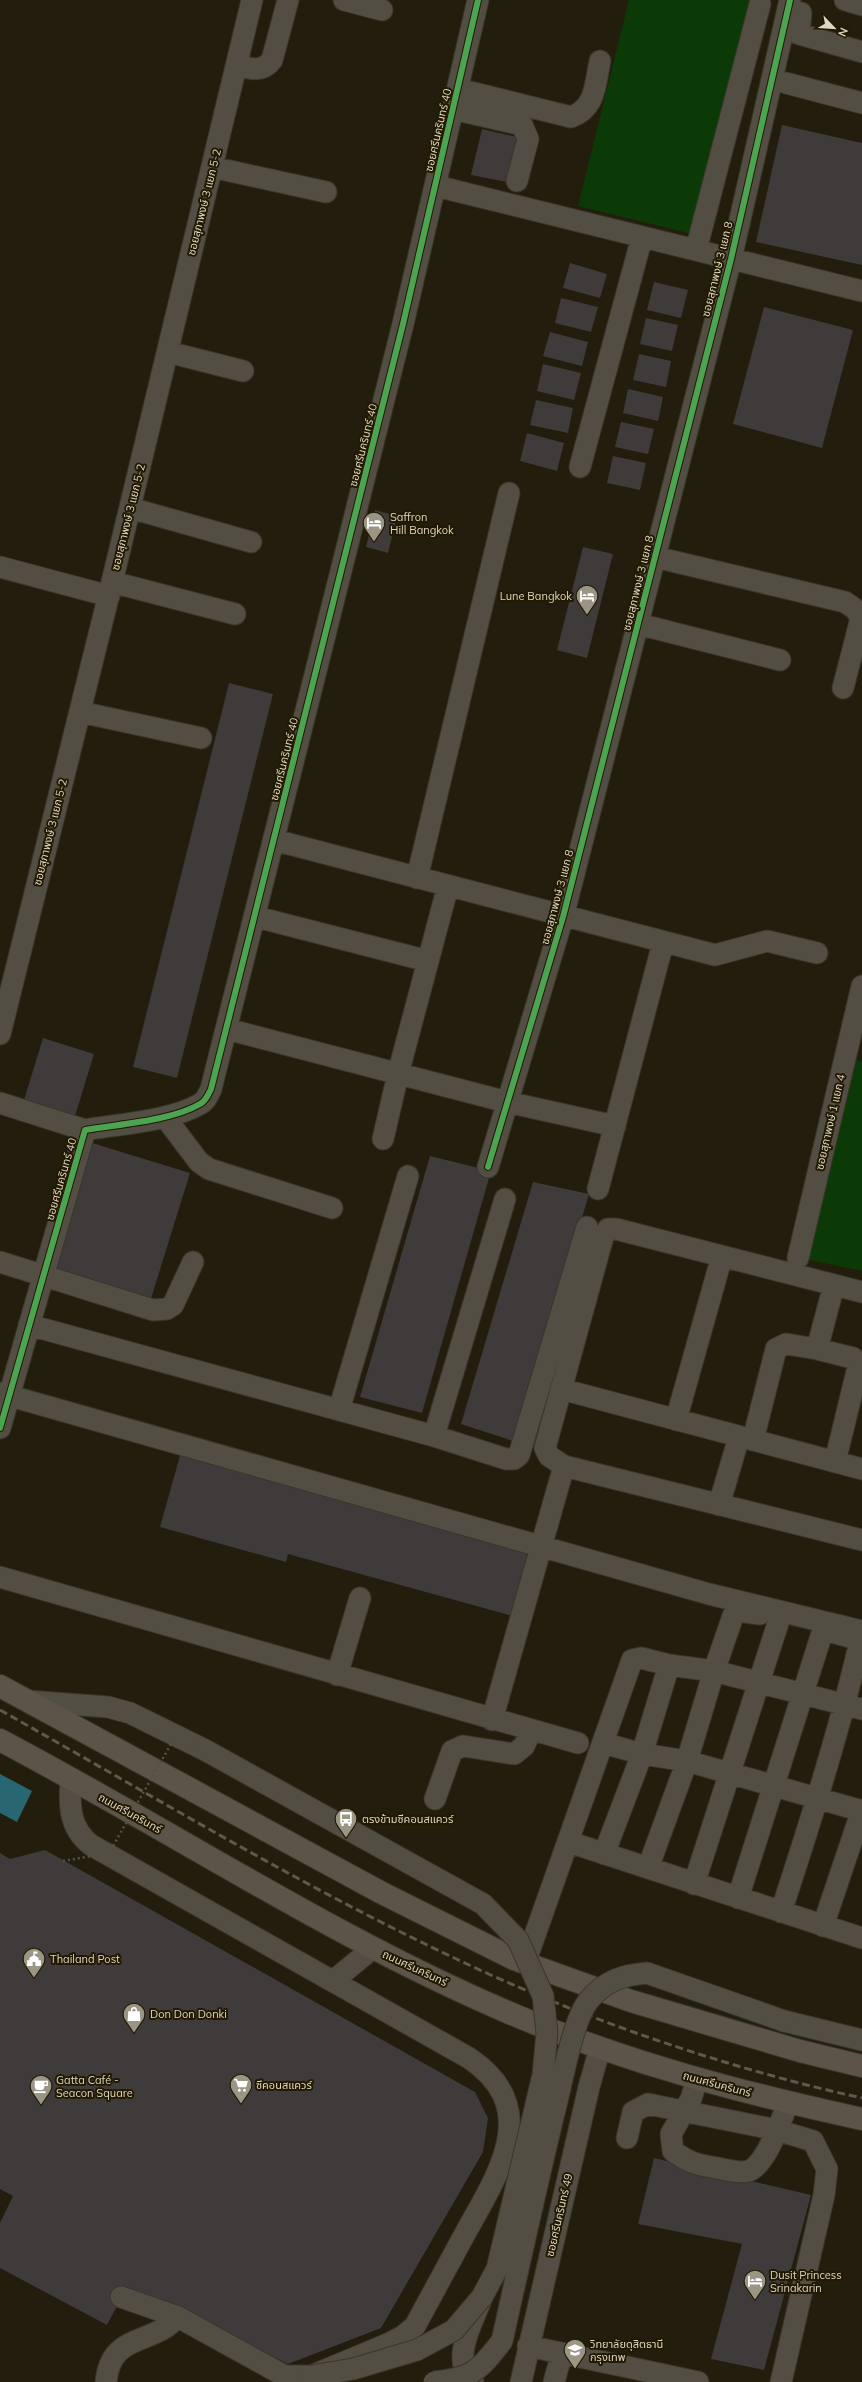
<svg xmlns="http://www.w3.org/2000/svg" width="862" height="2382" viewBox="0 0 862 2382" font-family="Mulish,'Noto Sans Thai',sans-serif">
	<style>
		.green { fill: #0c3a07 }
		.water { fill: #286672 }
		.building { fill: #3e3b3a }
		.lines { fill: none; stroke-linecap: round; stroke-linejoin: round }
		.minor-casing { stroke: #3a362b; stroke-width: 23 }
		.major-casing { stroke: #3a362b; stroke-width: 24 }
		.minor { stroke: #524e43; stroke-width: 21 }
		.major { stroke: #5c5448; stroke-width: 22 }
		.rail { stroke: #5d594d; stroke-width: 3; stroke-dasharray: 8 4; stroke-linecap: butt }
		.minor-bridge-casing { stroke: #3a362b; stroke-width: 23; stroke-linecap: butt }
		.path-bridge { stroke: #545146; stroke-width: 2.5; stroke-dasharray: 2 3; stroke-linecap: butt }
		.minor-bridge { stroke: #524e43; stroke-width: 21 }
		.cycleway-casing { stroke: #221900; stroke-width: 8 }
		.cycleway { stroke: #4ca352; stroke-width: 6 }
		.labels { text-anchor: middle; stroke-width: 4; stroke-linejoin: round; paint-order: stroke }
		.street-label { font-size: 11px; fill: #dcd6c4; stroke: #221900 }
		.poi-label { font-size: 11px; fill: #dcd6c4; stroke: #221900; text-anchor: start }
	</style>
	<rect width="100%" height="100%" fill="#221d0c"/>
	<path class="green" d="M629,0H768L709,238L578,206Z
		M853,1060L862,1062V1271L805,1259Z"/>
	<path class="water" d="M0,1774L32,1791L17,1822L0,1813Z"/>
	<path class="building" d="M782,125L862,143V265L756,242Z
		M482,129L517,137L507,182L471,175Z
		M570,263L607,274L600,298L563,288Z
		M654,282L688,290L681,318L647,310Z
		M561,298L598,307L591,332L555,323Z
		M764,307L853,330L822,448L733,424Z
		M646,318L678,325L672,351L640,344Z
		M550,332L588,342L582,366L543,356Z
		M639,354L671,361L666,387L633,380Z
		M543,364L581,373L574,400L537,391Z
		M628,389L663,397L658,421L623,413Z
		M536,400L573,408L568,433L530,425Z
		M621,422L654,429L648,454L615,447Z
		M527,433L564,443L557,471L520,461Z
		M613,456L646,463L640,490L607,483Z
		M375,510L397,516L388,553L366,547Z
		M583,547L613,554L587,658L557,650Z
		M229,683L273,694L177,1078L133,1067Z
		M43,1038L94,1054L75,1116L24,1100Z
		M89,1142L190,1173L150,1302L49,1272Z
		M430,1156L491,1171L422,1413L360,1397Z
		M533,1182L589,1194L516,1442L461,1424Z
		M181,1452L528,1550L513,1616L288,1554L286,1562L160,1527Z
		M45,1850L475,2092L488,2118L483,2152L381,2328L288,2364L127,2287L107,2325L0,2268V2223L13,2196L0,2189V1853L10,1859Z
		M654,2158L811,2195L764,2370L711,2359L742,2244L638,2224Z"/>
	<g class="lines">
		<g class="minor-casing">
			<path id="minor" d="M344,0L382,10
				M845,0L862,5
				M801,13L799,34L862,52
				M237,65C251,69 262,73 272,60L288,0
				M786,83L862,103
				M458,89L571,117C596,108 595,84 600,61
				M453,109L522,125L528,139L517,181
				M212,167L326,192
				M436,186L862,291
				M696,250L760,4
				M168,352L243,371
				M580,467L642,237
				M130,508L251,542
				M655,557L845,602L855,609L861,618L843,688
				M0,567L109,596
				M112,582L235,614
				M638,624L780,660
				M80,712L201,738
				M274,840L715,955L767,941L817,953
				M417,878L509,493
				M256,917L428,961
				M227,1029L507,1102L615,1126
				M0,1034L112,582L252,0
				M0,1103L85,1130
				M165,1117L199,1162L209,1169L332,1208
				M383,1139L398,1074L448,886
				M488,1167L563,917L731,259L790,0
				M598,1189L663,943
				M798,1258L862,986
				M0,1262L153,1310L167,1309L173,1305L193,1262
				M862,1292L616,1229H608L603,1237L545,1448L549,1456L564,1466L862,1540
				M29,1325L434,1436L506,1459H514L519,1455L587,1227
				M817,1349L853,1358L859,1363L835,1462
				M561,1389L862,1469
				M0,1393L709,1594L862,1631
				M339,1410L408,1176
				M676,1420L722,1256
				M0,1428L85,1130C119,1124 171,1121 200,1104C206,1101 208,1095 211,1089L403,324L478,0
				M434,1436L505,1199
				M753,1440L776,1349L786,1344L817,1349L834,1285
				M719,1505L739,1437
				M0,1577L578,1743
				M337,1675L360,1598
				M28,1701L108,1707L130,1713L205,1750
				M492,1720L564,1466
				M603,1743L642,1754L687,1761L862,1811
				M71,1780C69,1805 69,1828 91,1845L469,2058C542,2107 500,2171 467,2230C450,2262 432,2294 415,2326L403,2336L390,2343L311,2376H285L178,2317L121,2297
				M435,1799L452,1751L463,1746L514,1754L524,1746L531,1731
				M569,1842L862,1938
				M604,1854L642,1754L669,1665
				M648,1868L687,1761L714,1671L733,1616L737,1611L760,1614
				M694,1884L779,1620
				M738,1898L823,1630
				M781,1912C809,1826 837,1739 858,1650V1641L853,1638L835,1633
				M823,1926L862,1810
				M525,1963L632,1660L641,1658L669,1665L714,1671L862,1709
				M333,1981L373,1948
				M784,2021L862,2040
				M697,2079L691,2099L671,2134L673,2151C689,2163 698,2165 718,2168C727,2170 743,2174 751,2170C768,2160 781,2120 788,2103
				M627,2138L633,2112L648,2104L777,2130L813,2141L827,2169L824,2195L781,2382
				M528,2346L698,2382
				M106,2382C110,2342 135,2344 163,2329C168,2327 173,2321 178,2317
				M473,2382C450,2360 472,2324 481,2300
				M521,2382L589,2087L600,2048
				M554,2382L562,2353"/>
		</g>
		<g class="major-casing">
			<path id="major" d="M0,1686L382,1893L514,1959L631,2001L800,2051L862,2066
				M0,1740C171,1830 333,1938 512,2014C625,2062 742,2093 862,2119"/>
		</g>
		<use href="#minor" class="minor"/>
		<use href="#major" class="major"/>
		<path class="rail" d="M0,1710C148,1793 294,1882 448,1955C574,2016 725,2068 862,2098"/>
		<g class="minor-bridge-casing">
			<path id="minor-bridge" d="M205,1750L483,1904L518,1940L543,1996L547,2033L543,2075L497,2269L482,2297L454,2330L417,2350L353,2369L311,2376
				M434,2382C472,2378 479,2371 502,2341C520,2260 538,2178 558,2097C564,2072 574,2018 589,2000C606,1980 623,1975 647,1973L784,2021"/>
		</g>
		<path class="path-bridge" d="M63,1861L109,1853L171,1744"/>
		<use href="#minor-bridge" class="minor-bridge"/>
		<g class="cycleway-casing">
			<path id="cycleway" d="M488,1167L563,917L731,259L790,0
				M0,1428L85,1130C119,1124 171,1121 200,1104C206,1101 208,1095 211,1089L403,324L478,0"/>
		</g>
		<use href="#cycleway" class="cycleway"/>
	</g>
	<defs>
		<g id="hotel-pin" transform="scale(1.15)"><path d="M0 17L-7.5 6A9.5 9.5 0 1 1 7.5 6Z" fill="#9b9584" stroke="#221900"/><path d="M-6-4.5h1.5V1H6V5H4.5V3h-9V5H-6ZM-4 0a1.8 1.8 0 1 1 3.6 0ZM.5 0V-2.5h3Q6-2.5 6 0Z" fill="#fff"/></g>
		<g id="bus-pin" transform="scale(1.15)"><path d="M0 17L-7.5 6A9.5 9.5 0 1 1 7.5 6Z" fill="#9b9584" stroke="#221900"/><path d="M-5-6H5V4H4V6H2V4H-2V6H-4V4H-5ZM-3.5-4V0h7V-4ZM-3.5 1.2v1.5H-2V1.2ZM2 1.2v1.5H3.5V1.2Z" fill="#fff"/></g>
		<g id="civic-pin" transform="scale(1.15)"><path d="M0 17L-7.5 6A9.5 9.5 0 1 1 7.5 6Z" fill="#9b9584" stroke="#221900"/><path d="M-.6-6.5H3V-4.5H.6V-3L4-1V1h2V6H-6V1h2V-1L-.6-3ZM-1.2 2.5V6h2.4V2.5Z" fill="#fff"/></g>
		<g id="shop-pin" transform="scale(1.15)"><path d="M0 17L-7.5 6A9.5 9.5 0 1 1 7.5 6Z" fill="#9b9584" stroke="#221900"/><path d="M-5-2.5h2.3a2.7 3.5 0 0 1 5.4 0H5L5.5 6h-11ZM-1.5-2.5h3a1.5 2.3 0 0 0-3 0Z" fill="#fff"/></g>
		<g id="supermarket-pin" transform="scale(1.15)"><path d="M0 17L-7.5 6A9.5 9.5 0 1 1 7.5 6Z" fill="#9b9584" stroke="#221900"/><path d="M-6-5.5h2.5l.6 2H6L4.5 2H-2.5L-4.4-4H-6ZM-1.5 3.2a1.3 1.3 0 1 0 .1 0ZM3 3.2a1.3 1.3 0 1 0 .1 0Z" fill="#fff"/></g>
		<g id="cafe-pin" transform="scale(1.15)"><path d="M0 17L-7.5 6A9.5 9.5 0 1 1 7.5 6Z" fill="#9b9584" stroke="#221900"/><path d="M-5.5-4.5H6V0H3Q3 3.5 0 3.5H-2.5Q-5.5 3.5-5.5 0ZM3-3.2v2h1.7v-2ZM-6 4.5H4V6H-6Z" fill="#fff"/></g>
		<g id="university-pin" transform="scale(1.15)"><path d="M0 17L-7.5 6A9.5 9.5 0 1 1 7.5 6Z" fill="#9b9584" stroke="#221900"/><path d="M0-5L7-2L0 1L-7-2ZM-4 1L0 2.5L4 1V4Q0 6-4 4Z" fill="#fff"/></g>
	</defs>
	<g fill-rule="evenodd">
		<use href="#hotel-pin" x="374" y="523"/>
		<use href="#hotel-pin" x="587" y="596"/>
		<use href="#bus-pin" x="346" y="1819"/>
		<use href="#civic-pin" x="34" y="1959"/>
		<use href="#shop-pin" x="134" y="2014"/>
		<use href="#supermarket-pin" x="241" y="2085"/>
		<use href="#cafe-pin" x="41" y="2086"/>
		<use href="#hotel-pin" x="755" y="2281"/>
		<use href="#university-pin" x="575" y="2350"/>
	</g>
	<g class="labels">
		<g class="street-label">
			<text transform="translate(438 130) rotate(-77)" y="4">ซอยศรีนครินทร์ 40</text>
			<text transform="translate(204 202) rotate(-76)" y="4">ซอยสุภาพงษ์ 3 แยก 5-2</text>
			<text transform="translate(717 269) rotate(-76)" y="4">ซอยสุภาพงษ์ 3 แยก 8</text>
			<text transform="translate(363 445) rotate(-76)" y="4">ซอยศรีนครินทร์ 40</text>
			<text transform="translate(128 517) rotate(-76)" y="4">ซอยสุภาพงษ์ 3 แยก 5-2</text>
			<text transform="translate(638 583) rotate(-76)" y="4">ซอยสุภาพงษ์ 3 แยก 8</text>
			<text transform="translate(284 759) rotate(-76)" y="4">ซอยศรีนครินทร์ 40</text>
			<text transform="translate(50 832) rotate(-76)" y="4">ซอยสุภาพงษ์ 3 แยก 5-2</text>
			<text transform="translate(557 897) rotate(-75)" y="4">ซอยสุภาพงษ์ 3 แยก 8</text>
			<text transform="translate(830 1122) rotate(-77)" y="4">ซอยสุภาพงษ์ 1 แยก 4</text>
			<text transform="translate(61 1179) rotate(-74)" y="4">ซอยศรีนครินทร์ 40</text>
			<text transform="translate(130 1813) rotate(29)" y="4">ถนนศรีนครินทร์</text>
			<text transform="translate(415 1968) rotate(25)" y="4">ถนนศรีนครินทร์</text>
			<text transform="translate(717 2084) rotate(15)" y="4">ถนนศรีนครินทร์</text>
			<text transform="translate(559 2215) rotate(-77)" y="4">ซอยศรีนครินทร์ 49</text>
		</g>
		<g class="poi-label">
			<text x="390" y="521">Saffron<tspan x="390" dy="13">Hill Bangkok</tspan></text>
			<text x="572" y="600" text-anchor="end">Lune Bangkok</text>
			<text x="362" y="1823">ตรงข้ามซีคอนสแควร์</text>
			<text x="50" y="1963">Thailand Post</text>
			<text x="150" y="2018">Don Don Donki</text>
			<text x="56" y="2084">Gatta Café -<tspan x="56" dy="13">Seacon Square</tspan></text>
			<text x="256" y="2089">ซีคอนสแควร์</text>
			<text x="770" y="2279">Dusit Princess<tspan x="770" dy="13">Srinakarin</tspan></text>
			<text x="590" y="2348">วิทยาลัยดุสิตธานี<tspan x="590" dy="13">กรุงเทพ</tspan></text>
		</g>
	</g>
	<g transform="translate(834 28) rotate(115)" stroke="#221900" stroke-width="3" paint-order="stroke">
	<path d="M0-3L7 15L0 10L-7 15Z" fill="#dcd6c4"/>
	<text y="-6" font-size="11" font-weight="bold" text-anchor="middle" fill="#dcd6c4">N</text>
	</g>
</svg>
